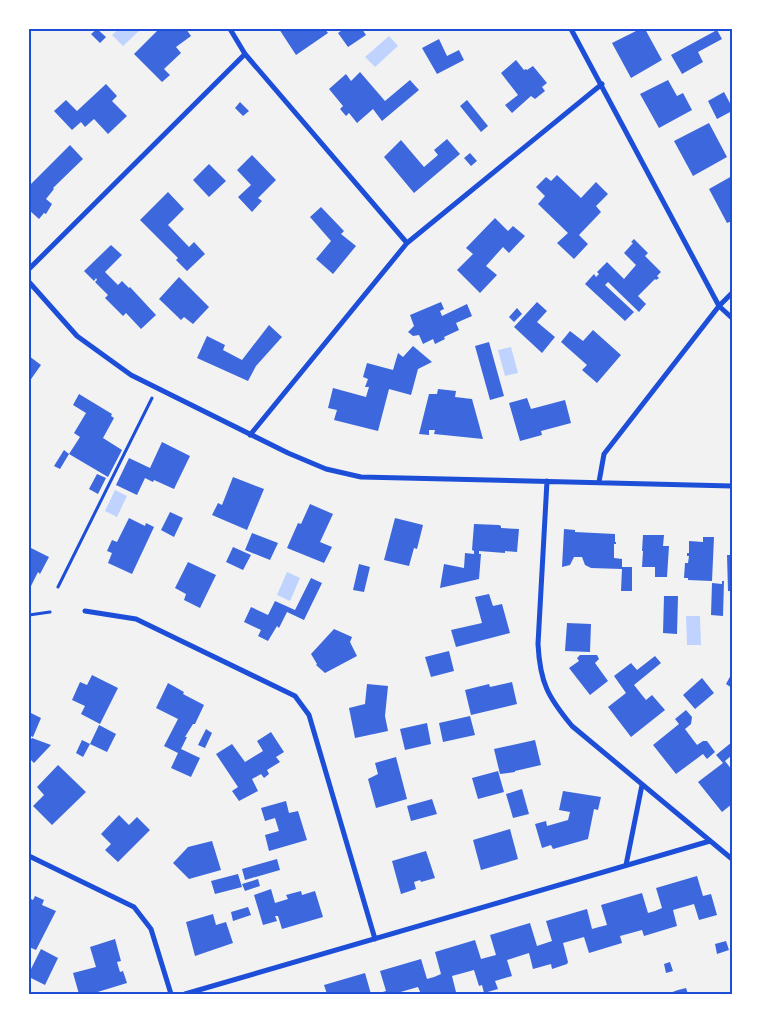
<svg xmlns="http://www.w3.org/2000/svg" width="761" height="1023" viewBox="0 0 761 1023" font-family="Helvetica,sans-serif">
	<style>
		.water { fill: #bfd3fe }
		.building { fill: #3d67dc }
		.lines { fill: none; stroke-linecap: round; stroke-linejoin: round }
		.path { stroke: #1d4ed8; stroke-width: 3 }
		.minor { stroke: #1d4ed8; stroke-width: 5 }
		.neatline { fill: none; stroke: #1d4ed8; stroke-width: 2 }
	</style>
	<rect width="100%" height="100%" fill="#f2f2f2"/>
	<path class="water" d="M119,29H141L123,46L112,35Z
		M389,36L398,46L375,67L365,57Z
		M511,347L518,373L505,376L498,350Z
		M115,490L127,496L117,517L105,511Z
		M287,572L300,578L290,601L277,595Z
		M686,616H700L701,645H687Z"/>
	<path class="building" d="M97,29L106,37L100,43L91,34Z
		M159,29H186L191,36L176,47L181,53L164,69L170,75L162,82L134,54Z
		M279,29H325L328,33L296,55Z
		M344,29H362L366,35L348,47L338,33Z
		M640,29H645L662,60L631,78L612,43Z
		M717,30L722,39L698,52L703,62L682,74L671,55Z
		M439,39L447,56L459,50L464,60L437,74L422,48Z
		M516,60L524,70L526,69L527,70L533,66L547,83L542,87L545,91L535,99L531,96L512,113L505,105L518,95L501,73Z
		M360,72L385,101L410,80L419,90L382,121L373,109L357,123L349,113L346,116L340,109L343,106L329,89L346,74L351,81Z
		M668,80L677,96L683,93L692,110L659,128L640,94Z
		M106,84L117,96L112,101L127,116L108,134L94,119L85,127L81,122L72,130L54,111L66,100L77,111Z
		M724,92L732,107V111L717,119L708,101Z
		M467,100L488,126L481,132L460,106Z
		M240,102L249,111L243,116L235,108Z
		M709,123L727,157L693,176L674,141Z
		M447,139L460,154L414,193L384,157L401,140L424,167L438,155L434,150Z
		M70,145L83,159L53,188L54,189L46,199L52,204L46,214L44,213L39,219L29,210V184L30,185Z
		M470,153L477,161L471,166L464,158Z
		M252,155L276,180L258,198L262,201L252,212L238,197L251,185L237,170Z
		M209,164L226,181L209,197L193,180Z
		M557,175L581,198L596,182L608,194L596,206L601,212L579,235L588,244L574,259L557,243L568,233L538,204L545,196L536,187L546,177L551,181Z
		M732,176V221L727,223L709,189Z
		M168,192L184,209L168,225L189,247L194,242L205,254L187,271L176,260L178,258L140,220Z
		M321,207L344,231L341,234L356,246L333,274L316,259L331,241L310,217Z
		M495,218L508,231L513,226L525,236L509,253L503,247L486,266L497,275L480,293L457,270L473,254L466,248Z
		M634,239L648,253L645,256L661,272L657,276L659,278L656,280L655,279L638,296L646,304L639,312L608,282L605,285L634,312L625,321L585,284L594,274L596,277L599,274L597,272L607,262L624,279L636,265L624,253L633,243L631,242Z
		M111,245L122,255L105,272L118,285L122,281L129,288L130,287L156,315L141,329L126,313L123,316L105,298L108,295L95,282L97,280L96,278L94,281L84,271Z
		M179,277L209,307L193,324L184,317L181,320L159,299Z
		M441,302L444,309L440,311L442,316L467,304L472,316L456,323L459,330L444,337L445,339L435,344L433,339L423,344L419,335L413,336L408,332L414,326L410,315Z
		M537,302L547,311L537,322L555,337L542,353L514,327Z
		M517,308L522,314L514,322L509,317Z
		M269,325L282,337L256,366L248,381L197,358L207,336L225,345L223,350L242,360Z
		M593,330L621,355L597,383L582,370L587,365L561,342L570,331L583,341Z
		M489,342L504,396L490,400L475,346Z
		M413,346L432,362L418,369L411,395L389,389L378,431L334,420L337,410L328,408L333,388L366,397L369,387H365L368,379L363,377L367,363L393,370L398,353L403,357Z
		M29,356L41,365L29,382Z
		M438,389L456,391L455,397L472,399L483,439L434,434L435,430H429V435L419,434L429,394H437Z
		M79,394L112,414L111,416L114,418L103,438L122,450L108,477L69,454L80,437L74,433L86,413L73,405Z
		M527,398L531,409L565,400L571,423L541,431L542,435L520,441L509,403Z
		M162,442L190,456L174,489L154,480L153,482L145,478L137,495L116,485L129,458L150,468Z
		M64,450L69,454L60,469L54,466Z
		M97,474L106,478L98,494L89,489Z
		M233,477L264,489L247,530L212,515L218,503L222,505Z
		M310,504L333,514L320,542L332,547L324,563L287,548L298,523L301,524Z
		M170,512L183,518L174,537L161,530Z
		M129,518L145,526L146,523L154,527L132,574L108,563L112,553L107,551L112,540L117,542Z
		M395,518L423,525L417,549L414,548L409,566L384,560Z
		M474,524L499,525L501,526V528L519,529L517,552L505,551V553L479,551V554H481L479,579L440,588L444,564L464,568L465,553L474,554V551L472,550Z
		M564,529L575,530V532L615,534V542H616V544H614V558L622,559V567H632V591H621L622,569L591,568L585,565L582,557H574L570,565L562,567Z
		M252,533L278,543L270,560L245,550Z
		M643,535H664L663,546H669L667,577H655V567H642L643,551H642Z
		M703,537H714L712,581L688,580V578H684L685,563H688L689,556H687V553H689V541L703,542Z
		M29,547L49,557L40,574L38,572L29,590Z
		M233,547L251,555L243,570L226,562Z
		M727,555H732V591H728Z
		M188,562L216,575L200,608L184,600L186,594L175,588Z
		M359,564L370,567L364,592L353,590Z
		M311,578L322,583L304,620L287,612L279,628L277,626L268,641L258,636L261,630L244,622L251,607L268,615L275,601L295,610Z
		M722,581H724L723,616L711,615L712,583L722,584Z
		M489,594L493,606L502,604L510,633L456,647L451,630L482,623L475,597Z
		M664,596H678L677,634L663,633Z
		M567,623L591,624L590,652L565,651Z
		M334,629L352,637L350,642L357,656L325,673L316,665L317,664L311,654Z
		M449,651L454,671L431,677L425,657Z
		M580,655H597L599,659L595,663L608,681L590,695L569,668L579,661L577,658Z
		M655,656L661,663L634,685L646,700L652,695L665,710L631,737L608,707L626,693L614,676L631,663L637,670Z
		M732,673V688L726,684Z
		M92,675L118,688L100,724L81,714L85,706L72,700L80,682L87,685Z
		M702,678L714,693L695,709L683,695Z
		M512,682L517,704L471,715L465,690L489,684L490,687Z
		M168,683L184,692L183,694L204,705L195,724H193L185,737H187L181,749L200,758L191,777L171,768L178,753L164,746L178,719L156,708Z
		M367,684L388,686L385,716L388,731L355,738L349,708L365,704Z
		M686,710L692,717L691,724L685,729L697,745L703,741H707L715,752L707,759L703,754L676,774L653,745L679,724L675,719Z
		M29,712L41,718L33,737L29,735Z
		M470,716L475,735L443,742L439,723Z
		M427,723L431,744L405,750L400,729Z
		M99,725L116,734L107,752L90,744L83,757L76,753L82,740L90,744Z
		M206,729L212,733L205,748L198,745Z
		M271,732L284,752L276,757L280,762L267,770L269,774L264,778L261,774L252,779L258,791L239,801L232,791L238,787L216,754L232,744L245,762L263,751L257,741Z
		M32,738L51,745L34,763L29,758V742Z
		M535,740L541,765L515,771V772L500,774L494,749Z
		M732,742V755L725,761L732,770V804L722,812L698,782L723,763L716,755Z
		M396,757L407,799L376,808L368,779L378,774L375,763Z
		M58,765L86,792L52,825L33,806L44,795L37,787Z
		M498,771L504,792L478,799L472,778Z
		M522,789L529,814L513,818L506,794Z
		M563,791L601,797L598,810L594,809L588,839L553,849L551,845L542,848L535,824L546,821L547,826L568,820L570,812L559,810Z
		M432,799L437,814L411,821L407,806Z
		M286,801L289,813L298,811L307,840L269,851L265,835L279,831L275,818L265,821L261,808Z
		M119,815L129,825L137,817L150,830L118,862L105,850L111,844L101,834Z
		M510,829L518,859L481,870L473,840Z
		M212,841L221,870L189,879L173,863L188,847Z
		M426,851L435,878L421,882L420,880L414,882L416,889L401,894L392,861Z
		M277,859L280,870L245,880L242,869Z
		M238,874L242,887L215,894L211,881Z
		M697,876L703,896L711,894L717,915L699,920L694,904L673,910L677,926L644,936L642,930L620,936L622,943L589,953L584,937L563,943L568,962L567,964L552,969L551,964L533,969L529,953L507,960L512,976L495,981L498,989L484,993L482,985L479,986L474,970L452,976L456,992L449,994H421L418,987L397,993V994H376L386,991L380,971L421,959L427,979L434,977L441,974L435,952L475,940L481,959L496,955L490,935L530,923L537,946L552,941L546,921L587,909L592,929L599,927L607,925L601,905L642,893L648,913L655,911L662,908L656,888Z
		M258,879L260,886L245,891L242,884Z
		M271,889L275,903L288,899L286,895L301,891L302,895L315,891L323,917L282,929L278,916H275L277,921L263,925L254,895Z
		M35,896L44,900L42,905L56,911L36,950L29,947V898L33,900Z
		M248,907L251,915L233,921L231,912Z
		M213,914L216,925L226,922L233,943L195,956L186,922Z
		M115,939L121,961L117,962L120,972L123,971L127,983L91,994H79L73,973L96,967L90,947Z
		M726,941L729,950L717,954L715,944Z
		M41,949L58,958L45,985L29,977V973Z
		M670,962L673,971L666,973L664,964Z
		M365,973L371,994H327L324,985Z
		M686,988L688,994H667L678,990Z"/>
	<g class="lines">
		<path class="path" d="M58,587L152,398
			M29,615L50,612"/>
		<path class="minor" d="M230,29L245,54L407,243
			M571,29L719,306L732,318
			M29,269L245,54
			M29,282L77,336L131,375L288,453L326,469L361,477L732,486
			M250,435L407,243L602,84
			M547,481L538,644C540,683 548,697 572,726L732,859
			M599,482L604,454L719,306L732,293
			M85,611L136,619L295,696L309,715L375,939
			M29,856L134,907L151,929L171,994
			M626,865L642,785
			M185,994L710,841"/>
	</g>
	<rect width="761" height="1023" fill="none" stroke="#ffffff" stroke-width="60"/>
	<rect x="30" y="30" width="701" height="963" class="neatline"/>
</svg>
